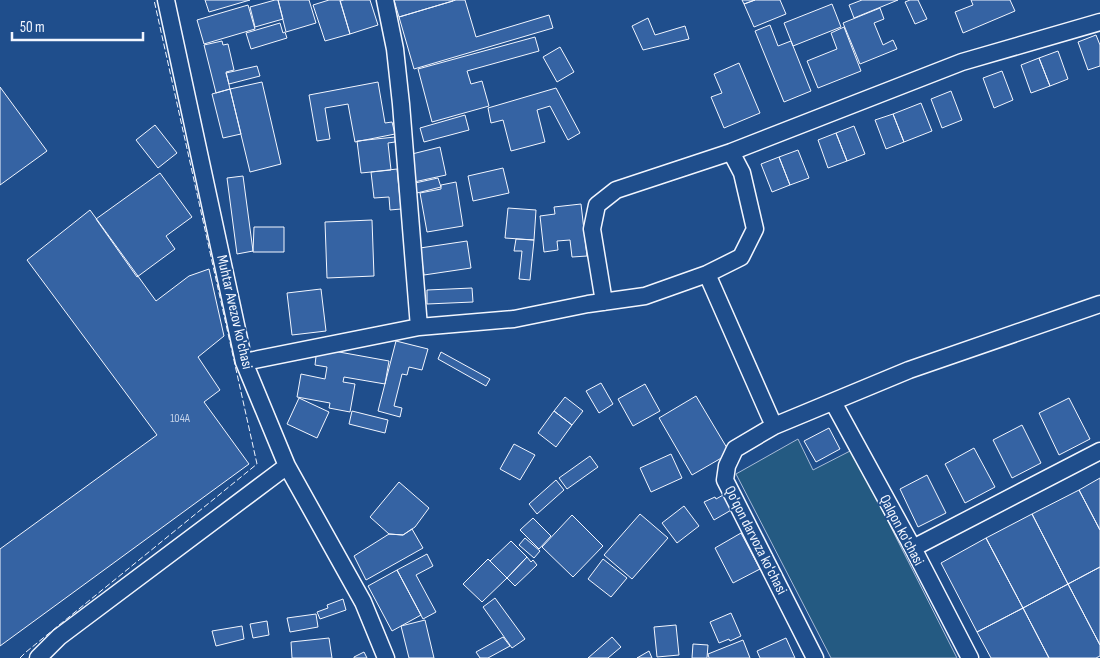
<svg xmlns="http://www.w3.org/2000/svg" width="1100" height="658" viewBox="0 0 1100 658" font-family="'Sofia Sans Condensed',sans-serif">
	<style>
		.green { fill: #245a82; stroke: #a8bbd7 }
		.building { fill: #3563a3; stroke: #f2f6ff }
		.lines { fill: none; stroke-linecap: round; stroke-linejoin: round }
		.street-casing { stroke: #f2f6ff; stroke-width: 19 }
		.street { stroke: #1f4e8c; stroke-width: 16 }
		.fence { stroke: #f2f6ff; stroke-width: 1; stroke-dasharray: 6 2.5; stroke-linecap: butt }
		.labels { text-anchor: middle; stroke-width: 4; stroke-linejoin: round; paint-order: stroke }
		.number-label { font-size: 12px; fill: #c3d1e8 }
		.street-label { font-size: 15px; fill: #f2f6ff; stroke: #1f4e8c }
	</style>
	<rect width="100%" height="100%" fill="#1f4e8c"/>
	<path class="green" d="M798,439L813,470L852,450L957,658H831L736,474Z"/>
	<path class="building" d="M205,0H250L209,12Z
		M275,0H278L283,19L255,27L250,7Z
		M278,0H309L316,23L286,32Z
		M329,0H340L350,34L325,41L313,5Z
		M344,0H370L378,25L350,34L340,1Z
		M394,0H453V1L399,17Z
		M456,0H465L476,37L549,15L553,28L414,69L399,17Z
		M742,0H755L744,4Z
		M755,0H780L786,14L754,27L744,4Z
		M862,0H898L854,18L849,5Z
		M910,0H918L927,19L915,24L905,2Z
		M971,0H1010L1015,11L963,33L955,12L973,5Z
		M832,4L841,27L793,46L784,23Z
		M248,5L255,29L204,44L197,20Z
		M880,8L884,19L874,23L883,45L893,40L897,49L860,64L843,23Z
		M648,18L655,35L685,26L689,39L643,50L632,26Z
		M280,23L283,33L285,32L287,38L251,49L246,33Z
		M770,25L778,46L791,41L811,91L784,102L755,31Z
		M844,27L861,71L818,88L807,61L837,49L831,33Z
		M1096,35L1100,45V66L1088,70L1078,42Z
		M535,37L539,51L467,71L471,84L482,81L489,106L432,122L418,69Z
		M222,41L223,45L228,44L234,70L226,72L230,89L216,93L204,45Z
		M560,47L574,72L557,82L543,57Z
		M1058,51L1068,79L1050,86L1039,58Z
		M1039,58L1050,86L1031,93L1021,65Z
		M739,63L760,113L724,128L711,97L722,93L714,74Z
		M257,66L260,76L229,84L226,73Z
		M1002,71L1013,100L994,108L983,78Z
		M262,82L281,164L250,172L230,89Z
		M378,82L385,123L392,122L395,134L355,142L348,104L325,108L330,139L317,141L309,95Z
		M0,87L47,151L0,185Z
		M556,88L580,133L568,140L550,106L537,110L545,142L511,151L503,120L491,123L488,108Z
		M230,89L241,134L223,138L212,94Z
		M951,91L962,120L942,128L931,99Z
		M921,103L932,131L904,142L893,114Z
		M893,114L904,142L886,149L875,120Z
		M465,115L469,130L424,142L420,128Z
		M155,125L177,153L158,168L136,140Z
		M854,126L865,154L847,161L836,133Z
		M836,133L847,161L828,168L818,140Z
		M395,137V142L388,143L391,170L361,173L357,141Z
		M440,147L446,175L414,182L408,155Z
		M798,150L809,178L790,185L779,157Z
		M779,157L790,185L772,192L761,164Z
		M503,168L509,193L473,201L468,176Z
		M397,169L401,209L390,210L389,197L374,198L371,172Z
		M160,173L192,217L166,236L175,249L137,277L96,219Z
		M243,176L253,251L237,254L227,178Z
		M438,178L441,187L417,193L415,183Z
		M456,182L463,226L427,232L420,193L441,189V185Z
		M581,204L587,256L572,257L570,240L557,241L558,250L544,252L540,216L555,214L554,207Z
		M508,208L536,210L534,240L505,238Z
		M90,210L156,301L189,276L209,269L224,336L198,357L220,390L204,402L249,464L0,646V549L157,435L27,260Z
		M372,220L374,276L327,278L325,222Z
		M254,227H284V252H253Z
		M516,239L534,240L530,280L519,279L522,251H514Z
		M467,241L471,268L424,275L420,248Z
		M472,288L473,302L427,304V290Z
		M321,289L326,331L292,335L287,293Z
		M396,341L428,349L422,370L409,367L407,375L402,374L394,406L402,408L400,417L378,411Z
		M317,348L389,361L385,384L344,377L343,382L355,384L350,412L329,408L330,403L297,397L301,374L325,379L327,367L315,365Z
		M441,352L490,379L486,386L438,359Z
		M601,383L613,404L599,413L586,391Z
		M645,384L660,411L633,426L618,399Z
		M696,396L730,453L692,475L659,418Z
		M565,397L583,411L572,425L554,411Z
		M299,398L329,412L317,438L287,424Z
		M1069,398L1090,439L1059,455L1039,413Z
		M352,411L388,420L385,433L349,424Z
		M554,411L572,425L556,447L538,433Z
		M1022,425L1041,463L1012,478L993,440Z
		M829,428L840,449L816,462L804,441Z
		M514,444L535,455L520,480L500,469Z
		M974,448L995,487L965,503L945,464Z
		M671,454L682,478L651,492L640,468Z
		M590,456L598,467L567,489L559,478Z
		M927,475L946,513L918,527L900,489Z
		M1100,478V530L1079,490Z
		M556,480L564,490L537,514L529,504Z
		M399,482L429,508L415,527L403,535L389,534L370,517Z
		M1079,490L1100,530V567L1068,584L1032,514Z
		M725,494L733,509L714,520L704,502L715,497L716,499Z
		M684,506L699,526L677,543L662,523Z
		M640,514L668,538L632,579L604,555Z
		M1032,514L1068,584L1023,608L986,538Z
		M572,515L603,546L573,577L542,547Z
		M533,518L551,536L539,549L520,530Z
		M412,529L423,548L366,580L354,556L389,534L403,535Z
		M741,533L760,569L733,583L715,548Z
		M525,538L540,551L534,558L519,545Z
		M986,538L1023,608L977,632L941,563Z
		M511,541L527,557L507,578L490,561Z
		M427,554L433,566L416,575L436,612L423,619L397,570Z
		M527,557L531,562L533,560L537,565L515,586L507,578Z
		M488,559L507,578L482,602L463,584Z
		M603,559L627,578L611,597L588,579Z
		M1100,567V645L1068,584Z
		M397,570L421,615L392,631L368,586Z
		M1068,584L1100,645V656L1096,658H1049L1023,608Z
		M495,598L525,639L512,648L483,607Z
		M343,599L346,610L320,619L317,612L328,608L327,605Z
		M1023,608L1049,658H991L977,632Z
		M731,613L741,636L730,641L729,639L719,643L710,622Z
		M316,614L318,627L290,632L287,618Z
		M425,620L434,658H409L401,626Z
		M267,621L269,635L253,638L250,624Z
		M676,625L679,655L657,657L654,627Z
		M242,626L244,639L216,646L212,631Z
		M503,637L510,646L488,658H480L476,652Z
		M612,637L621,647L608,658H588Z
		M329,638L332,658H292L291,642Z
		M786,638L795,658H760L757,651Z
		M743,640L750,658H709L708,654Z
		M693,644L708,645L707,658H692Z
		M649,651L652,658H637Z
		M364,652L367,658H354V657Z"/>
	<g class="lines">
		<g class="street-casing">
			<path id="street" d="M166,0L244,362L287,466L363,602L386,658
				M385,0L395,49L401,104L419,327
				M707,274L774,426L735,449L727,466L725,480L815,658
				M604,302L592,229L597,205L616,190L731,152L962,62L1100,22
				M244,362L419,327L514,319L588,304L645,296L707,274L741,257L755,229L742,173L731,152
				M833,402L913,548L970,658
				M774,426L909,370L1100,304
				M913,548L1100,451
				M38,658L59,637L287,466"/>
		</g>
		<use href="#street" class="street"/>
		<path class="fence" d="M20,658L26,652L257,464L154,0"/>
	</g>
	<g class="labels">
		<g class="number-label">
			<text x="180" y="422">104A</text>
		</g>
		<g class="street-label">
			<text transform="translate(235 312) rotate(77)" y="5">Muhtar Avezov ko'chasi</text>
			<text transform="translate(902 530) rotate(62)" y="5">Qalqon ko'chasi</text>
			<text transform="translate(756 540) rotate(63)" y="5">Qo'qon darvoza ko'chasi</text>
		</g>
	</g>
	<path d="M12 32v8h131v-8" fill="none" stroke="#f2f6ff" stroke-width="2.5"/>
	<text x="20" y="32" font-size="15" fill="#f2f6ff" stroke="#1f4e8c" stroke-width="4" paint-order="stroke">50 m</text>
</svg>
